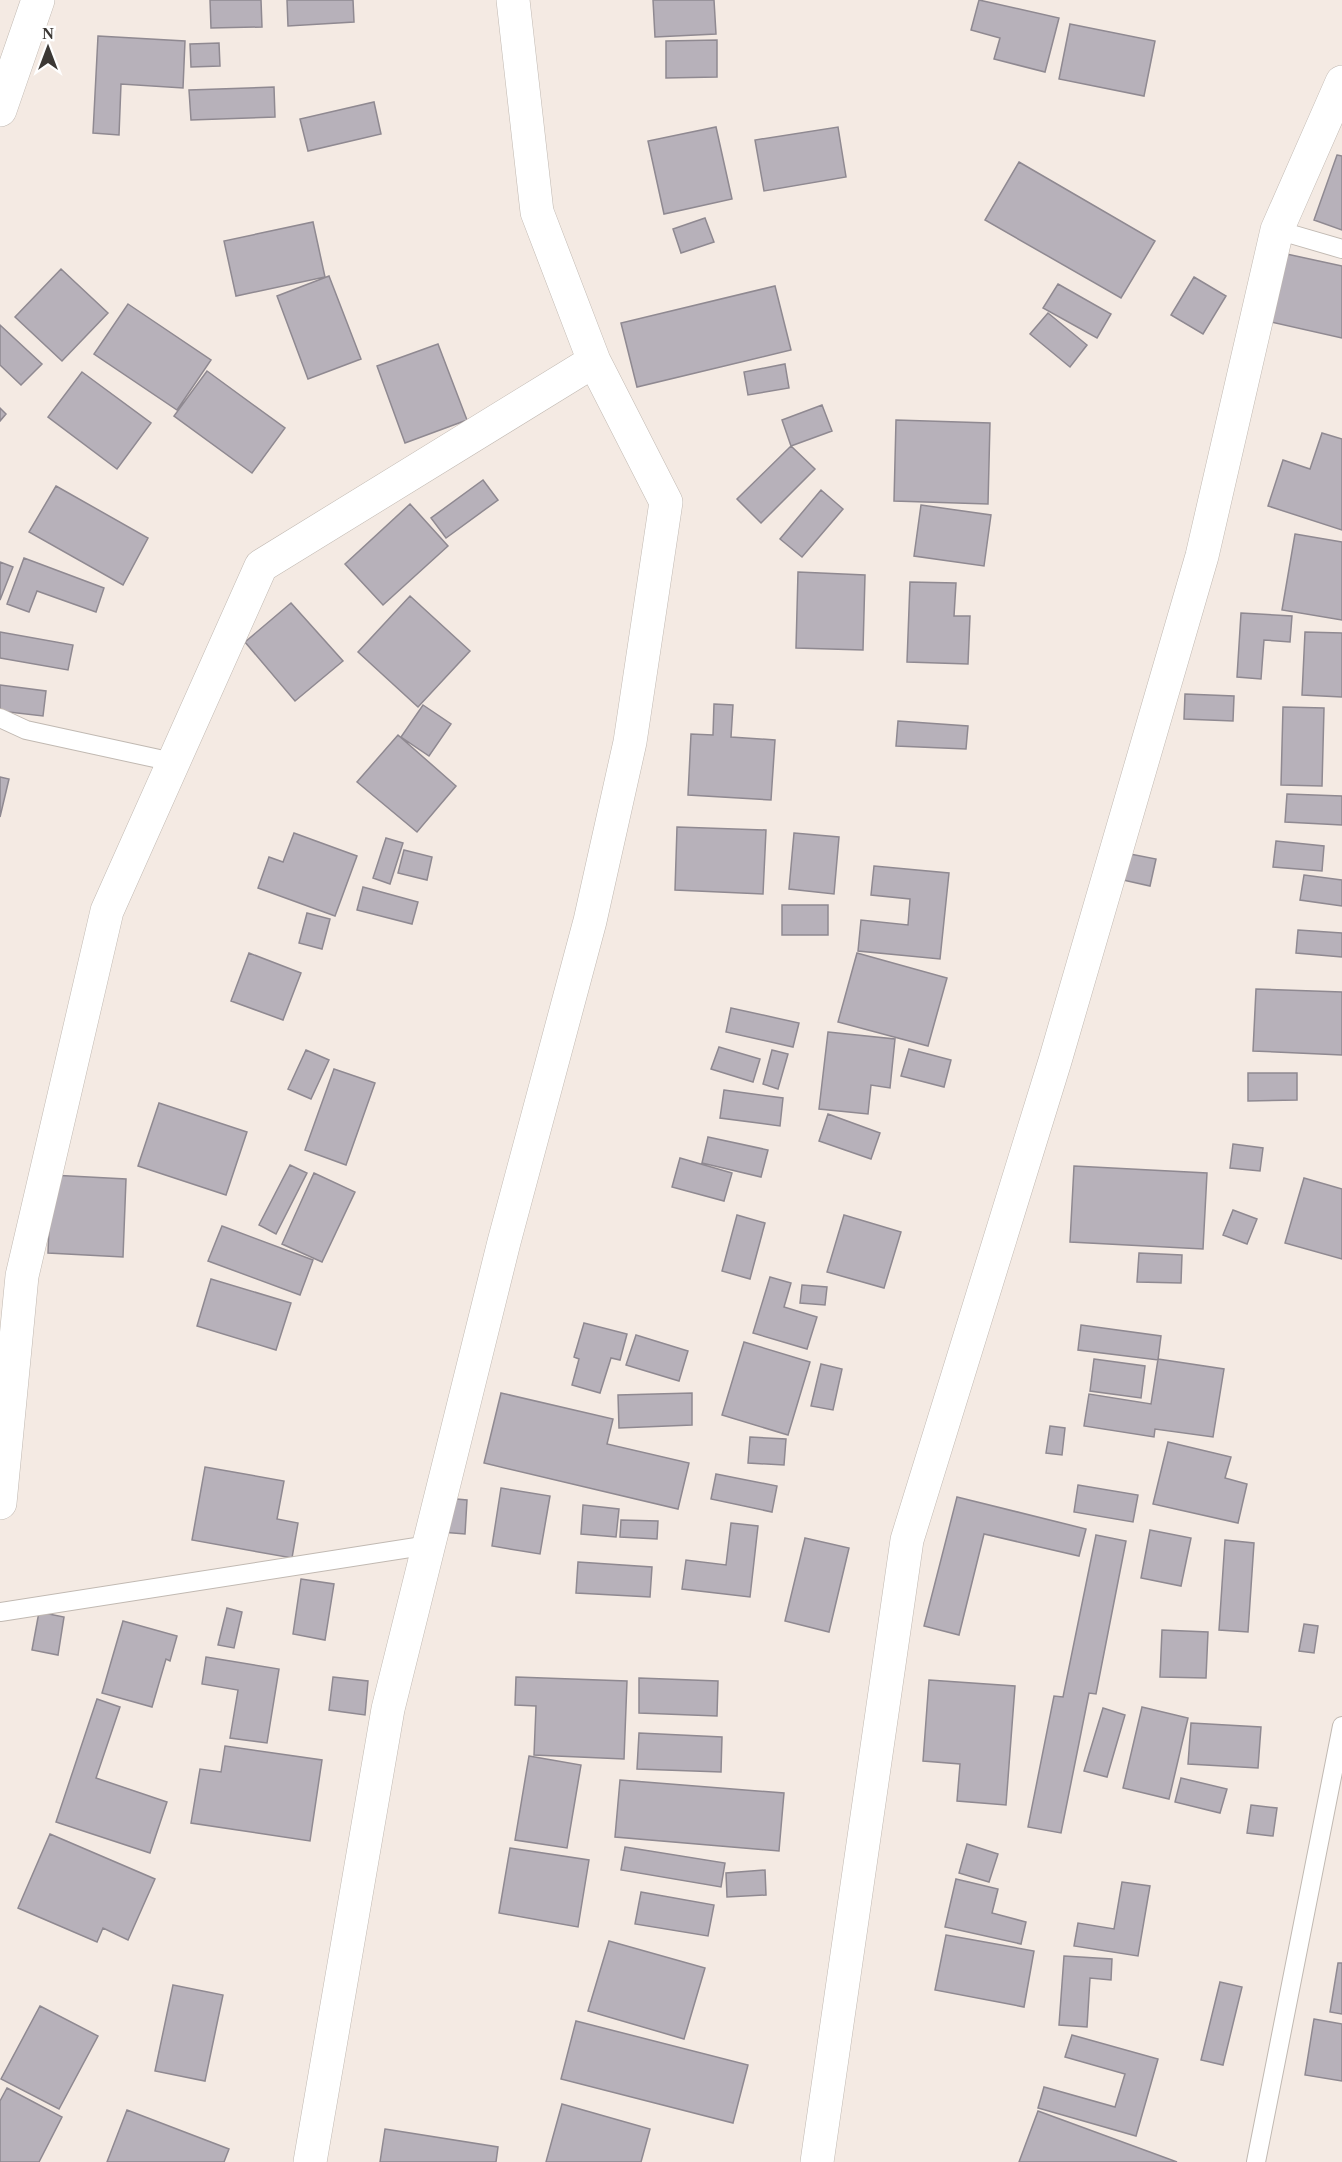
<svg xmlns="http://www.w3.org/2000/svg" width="1342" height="2162" viewBox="0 0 1342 2162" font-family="Georgia,serif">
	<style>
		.building { fill: #b7b1ba; stroke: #8f8991; stroke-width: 1.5 }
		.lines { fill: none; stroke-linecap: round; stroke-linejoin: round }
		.service-casing { stroke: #c1b9b2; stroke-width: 20 }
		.minor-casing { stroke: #c1b9b2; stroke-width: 34 }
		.service { stroke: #fff; stroke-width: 18 }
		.minor { stroke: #fff; stroke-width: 33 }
	</style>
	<rect width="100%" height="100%" fill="#f4eae3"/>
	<path class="building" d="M210,0H261L262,27L211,28Z
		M287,0H353L354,22L288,26Z
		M653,0H714L716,34L655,37Z
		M979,0L1059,18L1045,72L994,59L1000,38L971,30Z
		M1070,24L1155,41L1144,96L1059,79Z
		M98,36L185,41L183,88L121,84L119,135L93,133Z
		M717,40V77L666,78V41Z
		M219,43L220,66L191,67L190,44Z
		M274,87L275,117L191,120L189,90Z
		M374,102L381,134L308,151L300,119Z
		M716,127L732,199L664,214L648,141Z
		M838,127L846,177L764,191L755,140Z
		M1337,155L1342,156V230L1314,220Z
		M1019,162L1155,241L1121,298L985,220Z
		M705,218L714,242L681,253L673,229Z
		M313,222L325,277L236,296L224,241Z
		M1282,253L1342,266V338L1267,321Z
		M61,269L108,313L62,361L15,317Z
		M329,276L361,359L308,379L277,296Z
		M1194,277L1226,296L1203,334L1171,315Z
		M1058,284L1111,314L1097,338L1043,308Z
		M775,286L791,350L637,387L621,323Z
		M128,304L211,360L177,410L94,354Z
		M1048,313L1087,345L1070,367L1030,334Z
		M0,325L42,364L21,385L0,365Z
		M438,344L467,420L405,443L377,366Z
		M785,364L789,388L748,395L744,372Z
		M207,371L285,428L252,473L174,416Z
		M82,372L151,423L117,469L48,417Z
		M822,405L832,431L791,446L782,420Z
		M0,408L6,414L0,421Z
		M896,420L990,423L988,504L894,501Z
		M1322,433L1342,439V530L1268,506L1283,460L1310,469Z
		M791,446L815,469L761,523L737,499Z
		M483,480L498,500L446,538L431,518Z
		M56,486L148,538L123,585L29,532Z
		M821,490L843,509L802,557L780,539Z
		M410,504L448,546L383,605L345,564Z
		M921,505L991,515L984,566L914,556Z
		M1295,534L1342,542V620L1282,610Z
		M24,558L104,588L96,612L37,591L29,612L7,604Z
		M0,562L13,567L0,600Z
		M798,572L865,575L863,650L796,648Z
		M910,582L956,583L954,616H970L968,664L907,662Z
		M410,596L470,651L418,707L358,652Z
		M291,603L343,661L295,701L245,642Z
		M1241,613L1292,616L1290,642L1264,640L1261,679L1237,677Z
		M0,632L73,645L68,670L0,658Z
		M1305,632L1342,633V697L1302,695Z
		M0,685L46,691L43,716L0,711Z
		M1185,694L1234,696L1233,721L1184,719Z
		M714,704L733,705L731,737L775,740L771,800L688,795L691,734L713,735Z
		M423,705L451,724L429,756L401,737Z
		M1283,707L1324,708L1322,786L1281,785Z
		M898,721L968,726L966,749L896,746Z
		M398,735L456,786L417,832L357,782Z
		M0,777L9,779L0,817Z
		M1287,794L1342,796V825L1285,822Z
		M677,827L766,830L763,894L675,890Z
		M294,833L357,856L335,916L258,888L269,857L283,862Z
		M794,833L839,837L834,894L789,889Z
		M386,838L403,843L390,884L373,878Z
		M1276,841L1324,846L1322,871L1273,867Z
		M404,850L432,857L427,880L398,873Z
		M1120,852L1156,859L1150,886L1114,878Z
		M874,866L949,873L940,959L858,951L861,920L908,925L910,899L871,895Z
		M1304,875L1342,880V906L1300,900Z
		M363,887L418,902L412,924L357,910Z
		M782,905H828V935H782Z
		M307,913L330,919L322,949L299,943Z
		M1298,930L1342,933V957L1296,953Z
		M249,953L301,973L283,1020L231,1001Z
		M857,953L947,978L928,1046L838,1022Z
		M1256,989L1342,992V1055L1253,1051Z
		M731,1008L799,1023L793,1047L726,1032Z
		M828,1032L895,1039L890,1088L871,1085L868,1114L819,1109Z
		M719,1047L760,1059L753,1082L711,1069Z
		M909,1049L951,1060L944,1087L901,1076Z
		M306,1050L329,1060L311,1099L288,1089Z
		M772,1050L788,1054L778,1089L763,1084Z
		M334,1069L375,1083L346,1165L305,1150Z
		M1248,1073H1297V1100L1248,1101Z
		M724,1090L783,1098L780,1126L720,1118Z
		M159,1103L247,1132L226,1195L138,1166Z
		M828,1114L880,1133L871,1159L819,1141Z
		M708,1137L768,1150L761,1177L702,1163Z
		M1233,1144L1263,1148L1260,1171L1230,1168Z
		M680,1158L732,1173L724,1201L672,1187Z
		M290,1165L307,1173L276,1234L259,1225Z
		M1074,1166L1207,1173L1203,1249L1070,1242Z
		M314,1173L355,1192L322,1262L282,1244Z
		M51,1175L126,1179L123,1257L48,1253Z
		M1304,1178L1342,1189V1259L1285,1243Z
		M1233,1210L1257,1219L1247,1244L1223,1235Z
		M737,1215L765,1223L750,1279L722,1271Z
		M844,1215L901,1232L884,1288L827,1272Z
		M222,1226L313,1260L300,1295L208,1261Z
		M1139,1253L1182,1255L1181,1283L1137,1282Z
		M770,1277L791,1283L784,1307L817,1317L807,1349L753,1333Z
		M211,1279L291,1303L276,1350L197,1326Z
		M802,1285L827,1287L825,1305L800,1303Z
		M584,1323L627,1334L620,1360L611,1358L600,1393L572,1385L579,1359L574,1357Z
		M1081,1325L1161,1336L1158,1360L1078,1350Z
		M636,1335L688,1351L679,1381L626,1365Z
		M744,1342L810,1362L788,1435L722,1415Z
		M1094,1359L1145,1366L1141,1398L1090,1391Z
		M1158,1359L1224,1369L1213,1437L1155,1429L1154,1437L1084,1426L1089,1394L1151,1404Z
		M821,1364L842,1369L833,1410L811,1406Z
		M501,1393L613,1419L607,1444L689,1463L678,1509L484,1463Z
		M692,1393V1425L619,1428L618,1395Z
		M1050,1426L1065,1428L1062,1455L1046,1453Z
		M750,1437L786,1439L784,1465L748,1463Z
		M1168,1442L1231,1457L1225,1478L1247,1484L1238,1523L1153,1504Z
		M205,1467L284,1481L277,1519L298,1523L292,1558L192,1540Z
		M716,1474L777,1486L772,1512L711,1499Z
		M1078,1485L1138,1495L1133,1522L1074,1512Z
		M501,1488L550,1496L540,1554L492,1546Z
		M957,1497L1086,1529L1079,1556L984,1534L959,1635L924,1626Z
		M445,1498L467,1500L465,1534L441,1532Z
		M583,1505L619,1509L616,1537L581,1534Z
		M621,1520L658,1521L657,1539L620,1537Z
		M731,1523L758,1526L750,1597L682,1589L686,1560L726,1565Z
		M1150,1530L1191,1538L1181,1586L1141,1578Z
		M1096,1535L1126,1541L1096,1694L1089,1693L1061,1833L1028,1827L1054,1696L1063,1697Z
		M805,1538L849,1548L829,1632L785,1621Z
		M1225,1540L1254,1543L1248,1632L1219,1630Z
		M578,1562L652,1567L650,1597L576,1593Z
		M301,1579L334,1584L325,1640L293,1634Z
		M227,1608L242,1612L234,1648L218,1645Z
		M39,1612L64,1617L58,1655L32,1650Z
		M123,1621L177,1636L170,1661L166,1659L152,1707L102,1693Z
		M1304,1624L1318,1626L1314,1653L1299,1651Z
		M1162,1630L1208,1632L1206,1678L1160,1677Z
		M206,1657L279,1669L267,1743L230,1738L238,1690L202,1684Z
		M333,1677L368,1681L365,1715L329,1710Z
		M516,1677L627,1681L624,1759L534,1755L536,1706L515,1705Z
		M639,1678L718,1681L717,1716L639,1713Z
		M929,1680L1015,1686L1006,1805L957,1801L960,1764L923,1761Z
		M97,1699L120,1707L96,1778L167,1802L150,1853L56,1822Z
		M1142,1707L1188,1718L1169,1799L1123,1788Z
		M1103,1708L1125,1715L1107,1777L1084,1771Z
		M1191,1723L1261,1727L1258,1768L1188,1764Z
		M639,1733L722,1737L721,1772L637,1769Z
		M225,1746L322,1760L310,1841L191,1823L200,1769L221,1772Z
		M529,1756L581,1765L567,1848L515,1840Z
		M1181,1778L1227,1789L1220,1813L1175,1802Z
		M620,1780L784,1793L779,1851L615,1837Z
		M1251,1805L1277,1808L1273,1836L1247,1833Z
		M50,1834L155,1879L128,1940L103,1928L97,1942L18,1908Z
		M967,1844L998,1854L989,1882L959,1873Z
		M625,1847L725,1863L721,1887L621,1870Z
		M510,1848L589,1860L578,1927L499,1913Z
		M765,1870L766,1895L727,1897L726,1873Z
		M956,1879L998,1889L992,1913L1026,1922L1021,1944L945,1927Z
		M1122,1882L1150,1886L1138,1956L1074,1946L1078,1923L1114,1929Z
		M641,1892L714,1905L708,1936L635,1924Z
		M946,1935L1034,1951L1024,2007L935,1990Z
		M609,1941L705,1968L684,2039L588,2011Z
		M1064,1956L1112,1959L1111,1980L1090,1978L1087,2027L1059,2025Z
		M1338,1963H1342V2014L1330,2012Z
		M1220,1982L1242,1987L1223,2065L1201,2060Z
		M173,1985L223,1995L205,2081L155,2071Z
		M40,2006L98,2036L59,2109L1,2079Z
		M1314,2019L1342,2024V2081L1305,2075Z
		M576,2021L748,2065L733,2123L561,2079Z
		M1072,2035L1158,2059L1136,2136L1038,2108L1044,2087L1115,2107L1125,2074L1065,2057Z
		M7,2088L62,2117L39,2162H0V2101Z
		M562,2104L650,2129L641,2162H546Z
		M127,2110L229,2149L224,2162H107Z
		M1038,2111L1177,2162H1019Z
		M385,2129L498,2147L496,2162H380Z"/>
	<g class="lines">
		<g class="service-casing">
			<path id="service" d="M1277,230L1342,249
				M0,718L26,730L173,762
				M0,1612L429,1545
				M1256,2162L1342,1726"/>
		</g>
		<g class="minor-casing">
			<path id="minor" d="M0,110L38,0
				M0,1503L22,1276L107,911L261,566L594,361
				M310,2162L388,1709L504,1242L590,921L630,742L666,502L594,361L537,212L513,0
				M817,2162L907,1540L1055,1061L1202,556L1277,230L1342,82"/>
		</g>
		<use href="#service" class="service"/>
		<use href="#minor" class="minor"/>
	</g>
	<g transform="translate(48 48)" stroke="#ffffff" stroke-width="4.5" paint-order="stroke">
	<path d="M0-4.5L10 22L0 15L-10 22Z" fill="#3c3835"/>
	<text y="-9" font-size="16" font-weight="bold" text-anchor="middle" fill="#3c3835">N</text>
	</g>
</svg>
